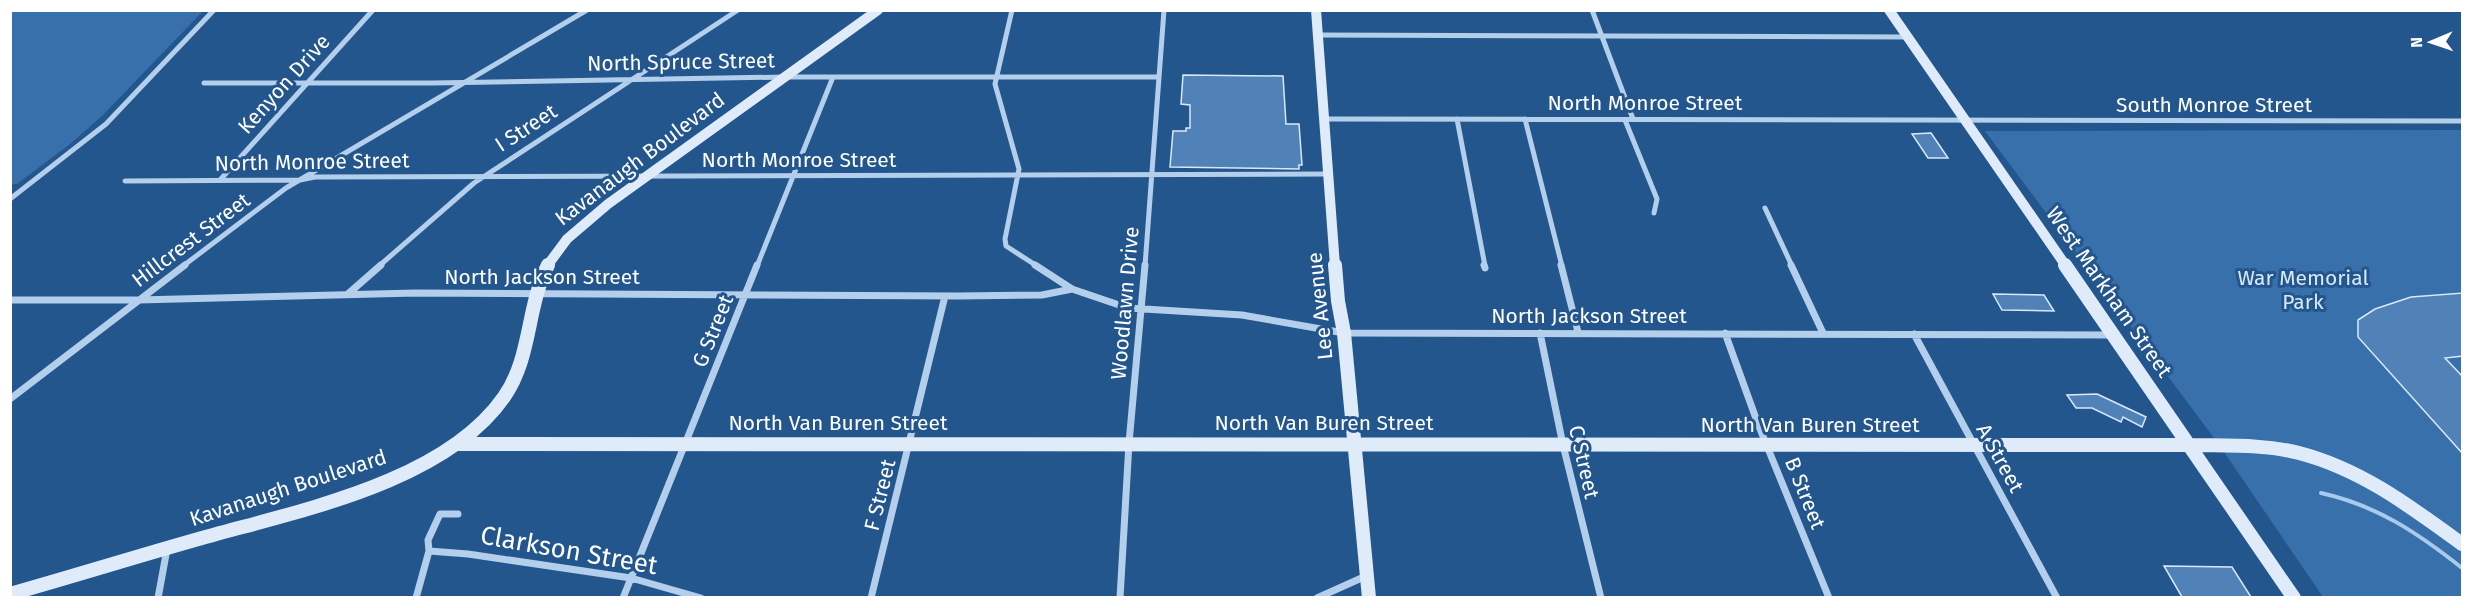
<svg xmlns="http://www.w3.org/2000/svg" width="2473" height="608" viewBox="0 0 2473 608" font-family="'Fira Sans',sans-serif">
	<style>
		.green { fill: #3870ab }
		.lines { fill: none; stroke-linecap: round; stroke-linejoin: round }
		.stream { stroke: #a8caec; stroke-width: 4 }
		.building { fill: #5081b7; stroke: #d9e8f9; stroke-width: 1.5 }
		.street-far1 { stroke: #b4cfeb; stroke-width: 5 }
		.street { stroke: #b4cfeb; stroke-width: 7 }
		.secondary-far1 { stroke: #dfebf9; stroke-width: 10 }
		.secondary { stroke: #dfebf9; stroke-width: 14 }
		.labels { text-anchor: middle; stroke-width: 6; stroke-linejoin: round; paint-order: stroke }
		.street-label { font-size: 21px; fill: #fff; stroke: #24568e }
		.park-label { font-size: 21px; fill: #d9e8f9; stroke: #24568e }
		.near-street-label { font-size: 26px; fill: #fff; stroke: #24568e }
	</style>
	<rect width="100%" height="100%" fill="#24568e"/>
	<path class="green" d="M10,11L11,10L203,11L103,115L70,144L17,184H11Z
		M2462,130V597H2323L2220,446L1985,131Z"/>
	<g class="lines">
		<path class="stream" d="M2321,493C2376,505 2418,533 2462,568"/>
	</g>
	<path class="building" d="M1183,75L1283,76L1286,124H1299L1302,165H1299V169L1170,167L1173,131H1186V128H1190V105L1181,104Z
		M1931,133L1948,158H1928L1912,134Z
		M2463,293V356L2445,358L2463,377V454L2358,337V320L2375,309L2411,297Z
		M1993,294L2044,295L2054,311L2002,310Z
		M2097,394L2146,417L2142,427L2123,417L2121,422L2092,408H2076L2067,395Z
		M2164,566L2232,567L2251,597H2182Z"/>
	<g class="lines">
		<path class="street-far1" d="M1012,10L995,84L1019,169L1005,239L1006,246L1037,266
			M1592,10L1633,119
			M1318,35L1907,37
			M204,83H432L785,77H1158
			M1326,119L2462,121
			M1457,119L1485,266
			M1525,119L1562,266
			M1625,120L1657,199L1654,213
			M220,180L373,10
			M125,181L300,180L315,177L1329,174
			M10,199L106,124L214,10
			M1765,208L1792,266
			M183,266L286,188L587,10
			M379,266L474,183L738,10
			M757,266L833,77
			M1145,266L1164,10"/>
		<path class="street" d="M1035,265L1072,289L1128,308L1242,315L1344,333L2112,335
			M1484,265L1485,268
			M1561,265L1578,332
			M1791,265L1823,333
			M349,293L381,265
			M10,300H139L415,293L958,296L1042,295L1072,289
			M1540,333L1563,445L1601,598
			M1725,333L1758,424L1829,598
			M1914,334L2057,598
			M10,399L185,265
			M429,551L468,554L631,578L701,598
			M158,598L167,549
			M416,598L429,551L428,540L440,514H458
			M623,598L757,265
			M871,598L945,296
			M1120,598L1129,443L1145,265
			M1317,598L1366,576"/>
		<path class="secondary-far1" d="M1316,10L1335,266
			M1889,10L2066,266
			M547,266L567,239L608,204L878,10"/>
		<path class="secondary" d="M1335,265L1338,301L1344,333L1369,598
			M2065,265L2294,598
			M459,444L2189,445C2225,446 2264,444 2299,453C2361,469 2411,507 2462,544
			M10,594C74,576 138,556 202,538C297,511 444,483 504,397C532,357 526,308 548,265"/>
	</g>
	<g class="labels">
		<g class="street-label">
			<text transform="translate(681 62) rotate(-1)" y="7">North Spruce Street</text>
			<text transform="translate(284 84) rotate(-48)" y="7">Kenyon Drive</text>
			<text x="1645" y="110">North Monroe Street</text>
			<text x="2214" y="112">South Monroe Street</text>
			<text transform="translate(526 128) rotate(-33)" y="7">I Street</text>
			<text transform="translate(640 159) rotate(-37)" y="7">Kavanaugh Boulevard</text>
			<text x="799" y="167">North Monroe Street</text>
			<text transform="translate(312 162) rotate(-1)" y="7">North Monroe Street</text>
			<text transform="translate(191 240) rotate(-37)" y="7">Hillcrest Street</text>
			<text x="542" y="284">North Jackson Street</text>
			<text transform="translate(2109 292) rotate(55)" y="7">West Markham Street</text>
			<text transform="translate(1125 303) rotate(-85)" y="7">Woodlawn Drive</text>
			<text transform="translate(1320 306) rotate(-96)" y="7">Lee Avenue</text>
			<text x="1589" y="323">North Jackson Street</text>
			<text transform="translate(713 331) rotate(-68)" y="7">G Street</text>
			<text x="838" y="430">North Van Buren Street</text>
			<text x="1324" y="430">North Van Buren Street</text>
			<text x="1810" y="432">North Van Buren Street</text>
			<text transform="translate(2000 458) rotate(61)" y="7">A Street</text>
			<text transform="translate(1584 462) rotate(77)" y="7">C Street</text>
			<text transform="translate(288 488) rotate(-18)" y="7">Kavanaugh Boulevard</text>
			<text transform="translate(1805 493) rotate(68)" y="7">B Street</text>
			<text transform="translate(880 495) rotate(-76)" y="7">F Street</text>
		</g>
		<g class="park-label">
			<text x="2303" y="285">War Memorial<tspan x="2303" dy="24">Park</tspan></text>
		</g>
		<g class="near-street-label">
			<text transform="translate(569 550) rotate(10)" y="9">Clarkson Street</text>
		</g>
	</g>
	<rect width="2473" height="608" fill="none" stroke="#ffffff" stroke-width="24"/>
	<g transform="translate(2431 42) rotate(268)" stroke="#24568e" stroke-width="4.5" paint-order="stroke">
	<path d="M0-4.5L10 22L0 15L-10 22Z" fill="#ffffff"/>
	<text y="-9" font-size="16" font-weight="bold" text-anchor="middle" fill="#ffffff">N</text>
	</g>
</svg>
